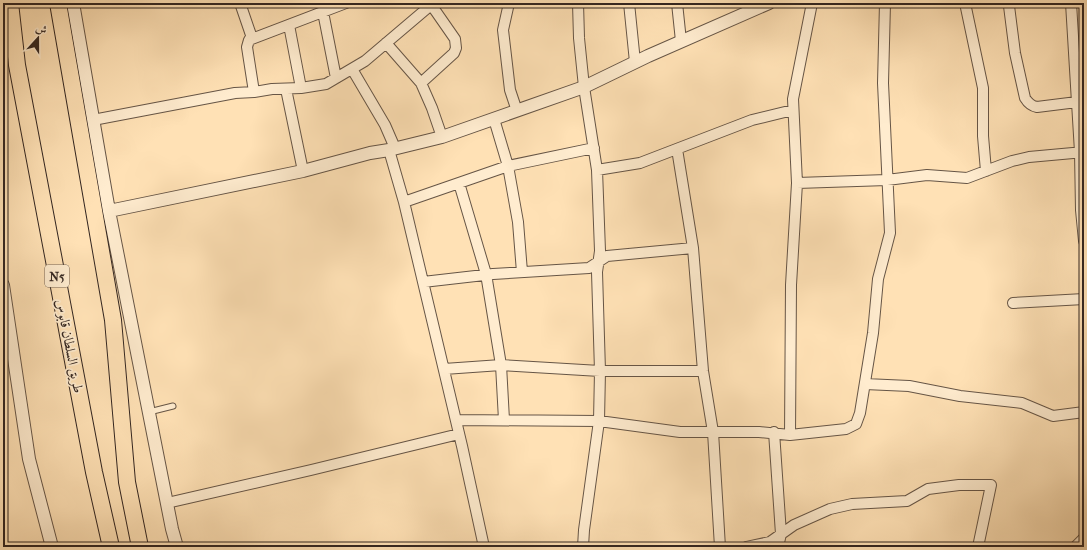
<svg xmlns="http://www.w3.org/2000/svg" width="1087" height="550" viewBox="0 0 1087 550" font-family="'IM FELL French Canon',Amiri,serif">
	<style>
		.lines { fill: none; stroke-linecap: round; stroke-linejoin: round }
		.service-casing { stroke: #665546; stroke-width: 7 }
		.minor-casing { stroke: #665546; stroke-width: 12 }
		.tertiary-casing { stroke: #665546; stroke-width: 14 }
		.trunk-casing { stroke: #332621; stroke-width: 18 }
		.service { stroke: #ffeccf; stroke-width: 5 }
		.minor { stroke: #ffeccf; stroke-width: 10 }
		.tertiary { stroke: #ffeccf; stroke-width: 12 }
		.trunk { stroke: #ffe1b5; stroke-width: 16 }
		.labels { text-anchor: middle; stroke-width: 3.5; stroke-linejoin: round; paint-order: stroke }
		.shield { fill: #ffeccf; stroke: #706155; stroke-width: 1 }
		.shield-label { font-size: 13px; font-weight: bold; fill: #332621 }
		.street-label { font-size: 14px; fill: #332621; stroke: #ffeccf }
	</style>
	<rect width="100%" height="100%" fill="#ffe1b5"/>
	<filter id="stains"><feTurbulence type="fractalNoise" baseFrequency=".005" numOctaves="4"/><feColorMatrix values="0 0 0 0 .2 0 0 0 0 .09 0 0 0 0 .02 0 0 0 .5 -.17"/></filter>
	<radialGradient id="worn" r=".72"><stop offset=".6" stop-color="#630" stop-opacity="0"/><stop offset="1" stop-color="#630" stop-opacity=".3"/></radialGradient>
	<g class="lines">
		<g class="service-casing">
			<path id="service" d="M149,412L173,406"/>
		</g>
		<g class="minor-casing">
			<path id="minor" d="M240,3L252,38
				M509,3L503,30L510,90L517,111
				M578,3L579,38L584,87L597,170L600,251L597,272L600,371L599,421L584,530L583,547
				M629,3L635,62
				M677,3L681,41
				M965,3L983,88V136L986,171
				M1071,3L1080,152L1081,210L1084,241
				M1009,6L1015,53L1025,98C1028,103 1031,106 1037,107L1077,102
				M323,12L336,78
				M289,25L301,88
				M386,43L421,83L432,108L442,137
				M352,69L385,125L395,148
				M421,83L454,53L456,48L455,39L430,3
				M286,89L303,171
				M254,92L247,47L249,40L346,3
				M494,119L508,166L518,222L522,272
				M93,120L235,93L254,92L272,89L301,88L326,84L365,61L431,5
				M677,149L693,248L703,371L713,432L720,547
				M389,150L404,202L462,446L484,547
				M597,170L640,163L752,120L793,110
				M459,183L486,274L501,365L504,420
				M797,183L887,180L927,175L967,178L1012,161L1029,157L1084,152
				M404,202L508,166L594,148
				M423,282L493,274L589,268L607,256L693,248
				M1013,303L1084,299
				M444,369L501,365L600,371H703
				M865,384L909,386L960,396L1022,403L1053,416L1084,412
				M456,420L599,421L680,432H759L790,435L846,429L856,424L860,413L873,333L878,279L890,233L883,83L885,3
				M774,432L781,534L778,547
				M790,435L791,285L797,183L793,99L812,3
				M167,503L311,470L459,434
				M746,547L770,542L794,525L830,509L852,504L907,501L928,489L959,485H991L978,547
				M1075,547L1084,538"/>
		</g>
		<g class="tertiary-casing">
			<path id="tertiary" d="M73,3L109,211L172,529L177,547
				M109,211L303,171L370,153L389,150L442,137L584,87L648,56L769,3
				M3,285L29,459L52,547"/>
		</g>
		<g class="trunk-casing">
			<path id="trunk" d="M10,3L17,65L94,472L111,547
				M58,3L113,320L127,482L140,547"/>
		</g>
		<use href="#service" class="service"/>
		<use href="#minor" class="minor"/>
		<use href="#tertiary" class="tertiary"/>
		<use href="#trunk" class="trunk"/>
	</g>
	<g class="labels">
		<rect class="shield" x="45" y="265" width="24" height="22" rx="3"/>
		<g class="shield-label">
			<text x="57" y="281">N5</text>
		</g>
		<g class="street-label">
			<text transform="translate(70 346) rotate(79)" y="5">طريق السلطان قابوس</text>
		</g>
	</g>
	<rect width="1087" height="550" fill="none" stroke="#ffe1b5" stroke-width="16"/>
	<rect x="4" y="4" width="1079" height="542" fill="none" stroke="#332621" stroke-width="2"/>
	<rect x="8" y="8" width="1071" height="534" fill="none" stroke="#332621"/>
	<g transform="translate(38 38) rotate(21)" stroke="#ffeccf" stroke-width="3" paint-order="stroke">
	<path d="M0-3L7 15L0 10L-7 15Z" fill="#332621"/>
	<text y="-6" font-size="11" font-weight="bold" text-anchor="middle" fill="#332621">ش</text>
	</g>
	<rect width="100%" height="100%" filter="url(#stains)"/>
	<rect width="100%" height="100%" fill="url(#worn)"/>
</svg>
